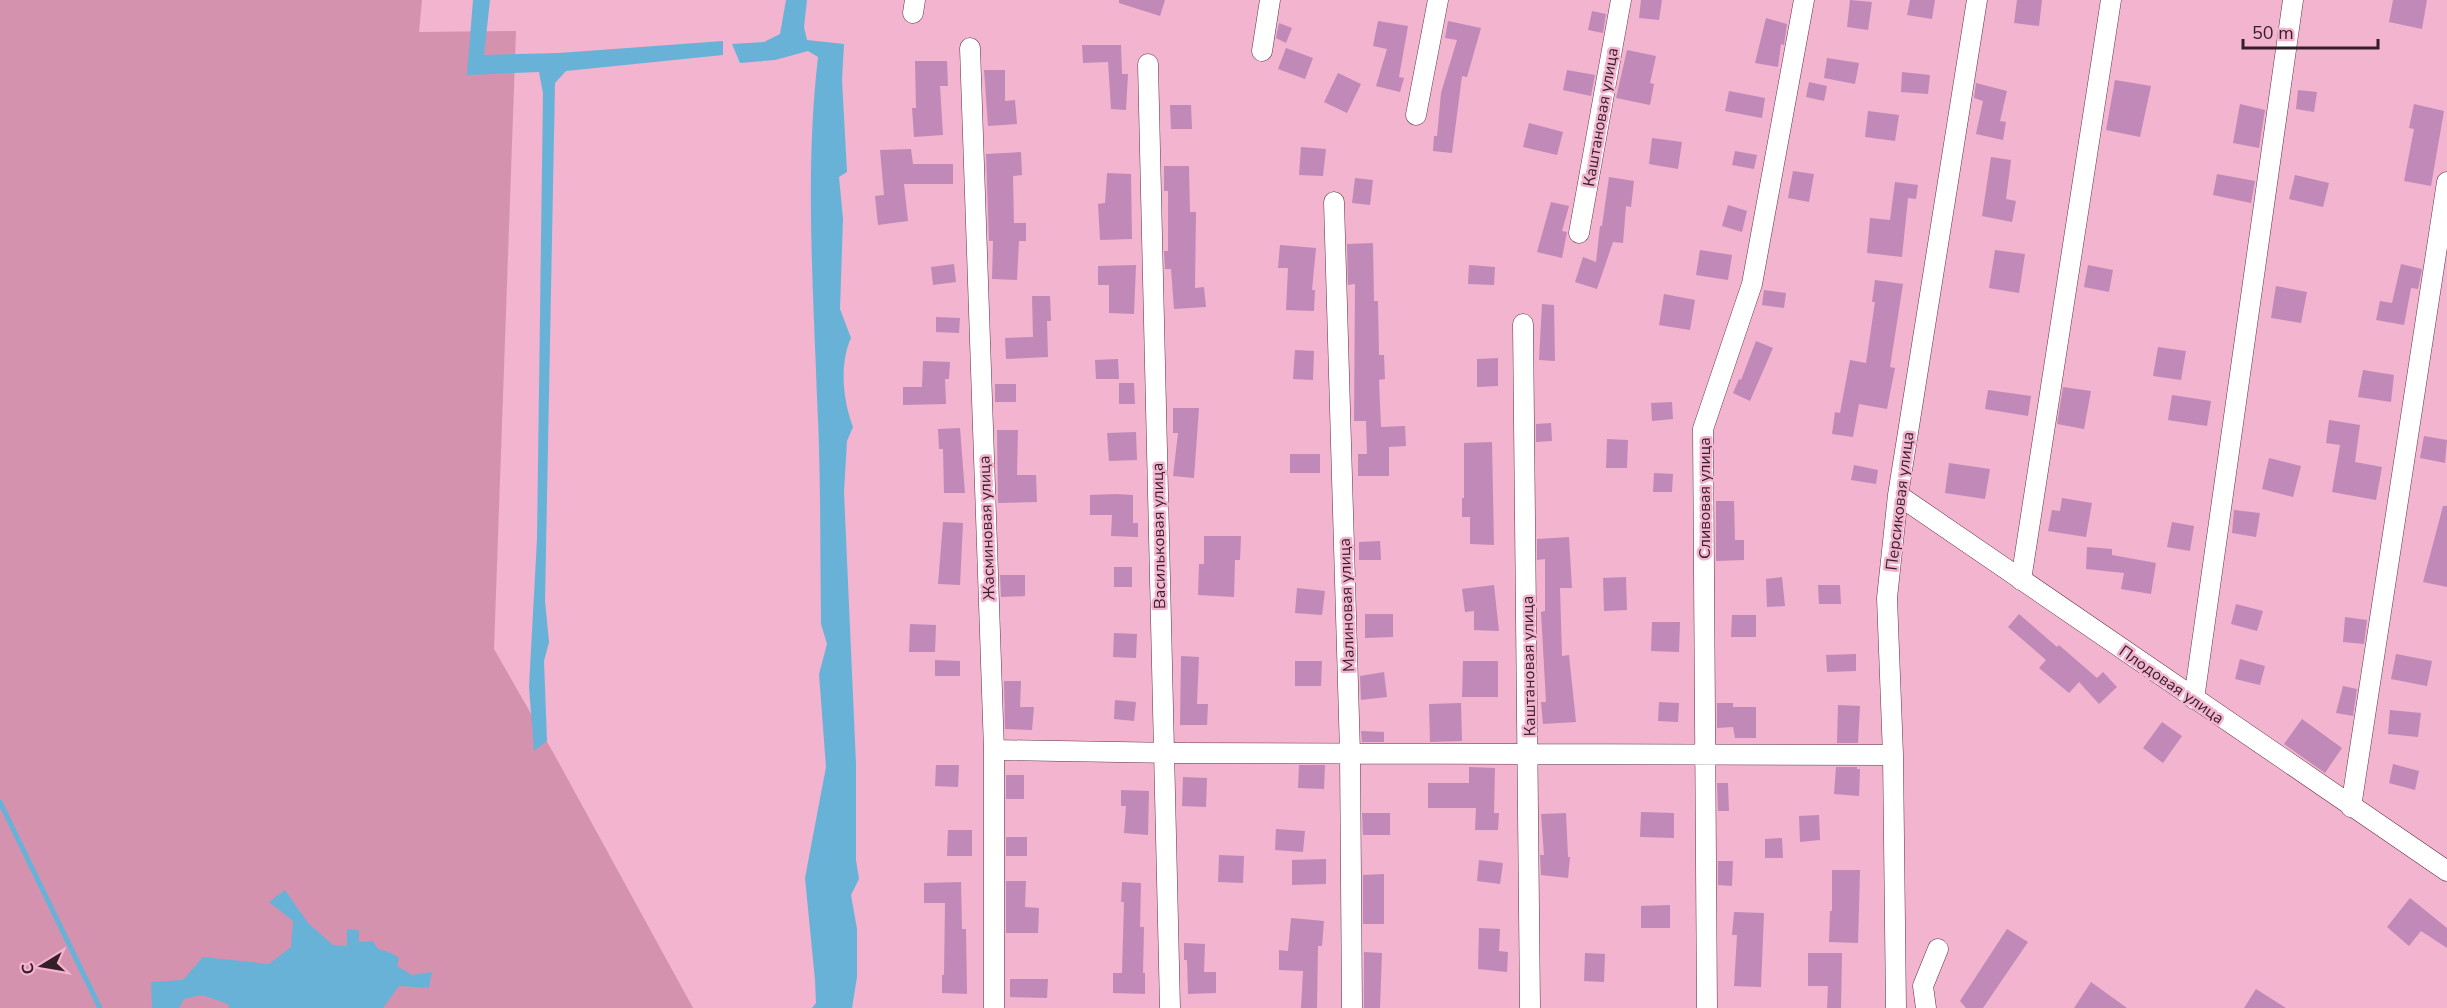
<svg xmlns="http://www.w3.org/2000/svg" width="2447" height="1008" viewBox="0 0 2447 1008" font-family="'Nunito Sans',sans-serif">
	<style>
		.green { fill: #d592af }
		.water { fill: #68b2d7 }
		.lines { fill: none; stroke-linecap: round; stroke-linejoin: round }
		.stream { stroke: #68b2d7; stroke-width: 5 }
		.building { fill: #c089b8 }
		.street-casing { stroke: #633149; stroke-width: 21 }
		.street { stroke: #fff; stroke-width: 20 }
		.labels { text-anchor: middle; stroke-width: 5; stroke-linejoin: round; paint-order: stroke }
		.street-label { font-size: 16px; fill: #361f29; stroke: #f2b4cf }
	</style>
	<rect width="100%" height="100%" fill="#f2b4cf"/>
	<path class="green" d="M0,0H422L419,32L516,31L494,649L554,754L693,1008H0Z"/>
	<path class="water" d="M473,0H490L484,55L559,53L723,41V55L566,71L555,83L545,601L549,642L544,661L547,741L534,751L529,687L537,539L543,93L539,72L467,75Z
		M786,0H807L804,27L807,40L844,44L842,80L847,172L839,177L843,219L840,309L851,338C839,364 843,401 853,427L847,441L844,492L856,764V860L859,879L851,895L857,929V977L852,1008H812L816,1003L815,980L805,878L826,767L819,674L827,644L821,624C820,548 821,472 817,397C813,284 805,169 818,57L808,51L775,60L740,63L732,44L764,42L780,34Z
		M285,890L308,923L333,945L347,946V929L359,930V942L373,941L378,949L391,953L399,958L397,966L412,975L432,972L429,988L399,986L383,1008H229L228,1004L202,995L184,999L179,1008H152L151,982L183,980L203,957L269,964L291,947L293,921L269,902Z"/>
	<g class="lines">
		<path class="stream" d="M0,802L100,1008"/>
	</g>
	<path class="building" d="M1119,0H1165L1160,16L1119,3Z
		M1641,0H1662L1659,20L1639,18Z
		M1850,0L1872,2L1868,30L1847,27Z
		M1910,0H1935L1932,19L1907,15Z
		M2017,0H2042L2039,26L2014,23Z
		M2393,0H2427L2422,29L2389,22Z
		M1592,11L1606,14L1603,33L1588,30Z
		M1766,18L1787,24L1784,45L1781,44L1778,67L1755,63Z
		M1378,21L1408,26L1399,77L1404,78L1400,92L1376,86L1387,49L1373,46Z
		M1448,21L1481,28L1467,77L1462,76L1452,153L1433,151L1434,136H1437L1441,93L1457,40L1445,38Z
		M1279,23L1292,28L1286,43L1276,38Z
		M1082,45H1121L1122,74H1128L1126,110L1111,109L1108,62L1083,63Z
		M1286,48L1313,58L1305,79L1278,69Z
		M1627,50L1656,56L1650,83L1654,84L1650,105L1616,98Z
		M1827,58L1859,63L1855,84L1824,78Z
		M915,61H947L948,86H940L943,135L914,137L912,108H916Z
		M984,70H1005V101L1015,100L1017,124L988,126Z
		M1567,70L1595,75L1591,96L1563,90Z
		M1902,72L1930,75L1928,94L1901,92Z
		M1338,73L1361,84L1347,113L1324,102Z
		M2115,80L2151,86L2140,137L2106,130Z
		M1809,82L1827,86L1824,101L1806,97Z
		M1976,83L2007,91L2000,121L2006,122L2003,140L1976,134L1983,101L1974,98Z
		M2298,90L2317,92L2314,112L2296,109Z
		M1729,91L1765,98L1762,118L1725,111Z
		M2240,104L2265,110L2259,148L2233,143Z
		M2414,104L2444,111L2431,186L2404,181L2414,129L2409,128Z
		M1170,105H1191L1192,129H1171Z
		M1868,111L1899,115L1895,141L1865,137Z
		M1529,123L1563,132L1557,155L1523,147Z
		M1652,138L1682,142L1678,169L1649,164Z
		M1301,147L1326,149L1323,176L1299,175Z
		M911,149L913,164H953V184H904L908,221L878,225L875,196L884,195L880,150Z
		M1735,151L1757,155L1754,169L1732,165Z
		M1021,152L1022,175L1013,176L1014,223H1026V241H1019L1017,280L992,279L993,241H989L986,154Z
		M1991,157L2011,160L2006,199L2016,201L2012,222L1982,216Z
		M1164,166H1189L1190,212H1196L1195,288L1204,287L1206,307L1174,309L1171,269H1165L1164,251H1168V191H1164Z
		M1793,171L1814,174L1809,202L1788,198Z
		M1107,173L1131,174L1132,239L1100,240L1098,204L1105,203Z
		M2217,174L2255,181L2251,203L2213,195Z
		M2295,175L2329,183L2323,207L2289,199Z
		M1609,177L1634,181L1631,207L1626,206L1623,243L1613,242L1597,289L1575,282L1583,257L1596,262L1600,226H1602Z
		M1355,178L1373,180L1370,205L1352,203Z
		M1895,182L1918,185L1916,199L1908,198L1902,257L1867,253L1870,218L1890,220Z
		M1551,202L1569,206L1562,231L1567,232L1562,258L1537,252Z
		M1728,205L1747,211L1742,232L1722,226Z
		M1373,243L1374,301H1378L1379,355H1384L1385,379L1379,380L1381,427L1405,426L1406,446L1389,447V476H1358V454H1367L1366,421H1354L1355,284L1348,285L1347,244Z
		M1280,245L1316,248L1312,290H1315L1314,311L1286,310L1288,268H1278Z
		M1700,250L1732,255L1728,280L1696,275Z
		M1995,250L2025,254L2019,293L1989,288Z
		M954,264L956,282L933,285L931,267Z
		M2401,264L2422,269L2418,289L2411,288L2404,325L2376,320L2380,301L2392,303Z
		M1136,265L1134,314L1109,313V285H1098V266Z
		M1469,265L1495,267L1494,285L1468,284Z
		M2088,265L2113,270L2109,292L2084,287Z
		M1875,280L1903,284L1890,367L1895,368L1887,409L1859,404L1853,437L1832,434L1835,412L1840,413L1850,360L1866,363L1875,302H1872Z
		M2276,286L2307,292L2301,323L2271,318Z
		M1764,290L1786,293L1784,308L1762,305Z
		M1664,294L1695,300L1690,330L1659,325Z
		M1032,296H1050L1051,321H1047L1048,357L1006,359L1005,338L1033,337Z
		M1542,304L1554,305L1555,361L1539,360Z
		M936,317L960,318L959,333L936,332Z
		M1756,341L1773,348L1750,401L1733,393L1739,379L1741,380Z
		M2158,347L2186,351L2181,380L2153,376Z
		M1295,350L1314,351L1313,380L1293,379Z
		M1498,358V386L1477,387V359Z
		M1118,359L1119,379H1096L1095,360Z
		M923,361L950,362L949,379H945L946,404L903,405V387H922Z
		M2363,370L2394,375L2391,402L2358,397Z
		M1119,383H1134L1135,404H1119Z
		M995,384H1016V402H995Z
		M2063,387L2091,391L2084,429L2057,424Z
		M1988,390L2031,396L2028,416L1985,409Z
		M2172,395L2211,401L2207,426L2168,420Z
		M1672,402L1673,419L1652,421L1651,403Z
		M1173,408H1199L1194,478L1173,476L1178,433H1173Z
		M2329,420L2360,425L2355,462L2382,467L2376,500L2332,492L2340,445L2326,443Z
		M1551,423L1552,441L1536,442V424Z
		M960,428L965,493H944L943,449H939L938,429Z
		M997,430H1018L1017,475H1036L1037,502L998,503Z
		M1136,432L1137,460L1109,461L1107,433Z
		M2424,436L2447,440L2445,463L2420,458Z
		M1607,439L1628,440L1627,468H1606Z
		M1492,442L1494,545L1470,544V517H1462V498H1464V443Z
		M1290,454H1320V473H1290Z
		M2269,458L2301,466L2293,497L2262,489Z
		M1949,463L1990,469L1985,499L1945,493Z
		M1854,465L1878,470L1876,484L1851,480Z
		M1654,473L1673,474L1672,492H1653Z
		M1115,494L1133,495V523H1138V537L1111,536L1112,515H1090V495Z
		M2062,498L2092,503L2086,537L2048,531L2052,510L2060,511Z
		M1716,501H1734L1735,540H1744V560L1716,561Z
		M2443,506H2447V587L2423,582Z
		M2234,510L2260,513L2256,537L2232,533Z
		M943,522L963,523L960,585L938,584Z
		M2172,522L2194,526L2190,551L2167,547Z
		M1204,536H1241L1240,560H1235L1234,597L1198,595L1199,564H1204Z
		M1569,537L1572,588H1560L1562,656L1569,655L1576,722L1543,724L1541,702H1546L1541,612L1545,611V559L1537,560V539Z
		M1380,541L1381,560H1359V542Z
		M2087,547L2112,549V555L2156,563L2151,594L2121,589L2124,573L2086,569Z
		M1114,567H1132V587H1114Z
		M1000,575H1025V596L1001,597Z
		M1626,577L1627,610L1604,611L1603,578Z
		M1782,577L1785,606L1767,607L1766,579Z
		M1494,585L1499,631L1474,630V611L1465,612L1462,589Z
		M1818,585H1840L1841,604H1819Z
		M1297,588L1325,591L1322,615L1295,613Z
		M2236,604L2263,611L2257,631L2231,624Z
		M1365,614H1393V637L1365,638Z
		M2019,614L2057,647L2059,645L2097,678L2103,672L2117,687L2099,704L2079,682L2069,693L2039,668L2046,660L2008,627Z
		M1732,615H1756V637H1731Z
		M2345,617L2367,620L2364,644L2343,642Z
		M1652,622H1680L1679,652L1651,651Z
		M910,624L936,625L935,652H909Z
		M1114,633L1137,634L1136,658L1113,657Z
		M1856,654V671L1827,672L1826,655Z
		M2396,654L2432,661L2427,686L2391,679Z
		M1181,656L1199,657L1197,704H1208L1207,725H1180Z
		M2240,659L2265,666L2260,685L2235,679Z
		M935,660L960,661V676H935Z
		M1295,661H1322L1321,686H1295Z
		M1463,661H1498V697H1462Z
		M1384,672L1387,697L1361,700L1360,676Z
		M1004,681H1021L1020,707H1034L1032,730L1005,729Z
		M2343,686L2357,689L2353,716L2336,713Z
		M1115,700L1136,702L1134,721L1114,719Z
		M1659,702L1679,703L1678,722L1658,721Z
		M1461,703L1462,741L1430,742L1429,704Z
		M1717,703H1733V707H1756V738H1735L1733,727L1717,728Z
		M1838,705L1860,706L1858,743H1837Z
		M2390,710L2421,713L2418,737L2388,734Z
		M2302,719L2342,748L2325,773L2284,744Z
		M2162,722L2182,736L2163,763L2143,748Z
		M1361,731L1384,732V742H1362Z
		M2393,764L2419,771L2415,790L2389,783Z
		M936,765H959L958,787L935,786Z
		M1299,765H1325L1324,789L1298,788Z
		M1469,767L1495,768L1494,813H1499L1498,830H1475L1476,808H1428V783H1469Z
		M1836,767H1857V769H1860L1859,796L1834,794Z
		M1006,775H1024V799H1006Z
		M1183,777L1207,778L1206,807L1182,806Z
		M1717,783H1728L1729,811H1718Z
		M1121,790L1149,791L1148,835L1124,833L1126,806H1121Z
		M1641,812L1674,813V838L1640,837Z
		M1362,813H1390V835H1363Z
		M1566,813L1568,857H1570L1568,878L1541,875L1540,855H1544L1541,814Z
		M1819,815L1820,840L1800,842L1799,816Z
		M1276,829L1305,831L1303,852L1275,850Z
		M948,830H972V856H947Z
		M1006,837H1027V856H1006Z
		M1782,838L1783,858H1765V839Z
		M1219,855L1244,856L1243,883L1218,882Z
		M1326,859V884L1292,885V860Z
		M1479,860L1503,863L1500,884L1477,881Z
		M1718,861H1733L1732,886L1718,885Z
		M1832,870H1860L1858,943L1829,942L1830,911H1832Z
		M1384,874V924H1363V875Z
		M1006,881H1026L1025,907L1039,908L1038,933H1006Z
		M961,882L962,929H966L967,994L942,993V975H944L945,903H924V883Z
		M1122,882L1141,883L1140,927H1144L1143,973H1145V994L1113,993V973H1122L1124,902H1121Z
		M2410,898L2447,928V948L2421,931L2409,946L2387,927Z
		M1670,905V928H1641V906Z
		M1734,912L1764,913L1761,987L1734,986L1737,935H1732Z
		M1291,918L1324,921L1322,946H1318L1317,1008H1301L1303,971L1279,970V950L1288,951Z
		M1479,928L1500,929L1499,951L1508,952L1507,972L1478,969Z
		M2007,929L2028,942L1983,1008H1966L1960,1001Z
		M1184,943L1205,944L1204,972H1216V993L1188,994L1187,960H1184Z
		M1364,952L1382,953L1380,1008H1364Z
		M1585,953L1605,954L1604,982L1584,981Z
		M1808,953H1842L1841,1008H1827L1828,986H1808Z
		M1010,979H1048L1047,998L1010,997Z
		M2091,982L2127,1008H2074Z
		M2256,989L2286,1008H2244Z"/>
	<g class="lines">
		<g class="street-casing">
			<path id="street" d="M913,13L915,0
				M970,48L994,750V1008
				M1262,51L1270,0
				M1148,64L1170,1008
				M1416,115L1438,0
				M1334,202L1350,753L1352,1008
				M1579,233L1621,0
				M1523,324L1530,1008
				M1898,495L2447,871
				M2021,580L2111,0
				M2194,699L2293,0
				M994,750L1176,753L1893,755
				M2351,807L2447,182
				M1707,1008L1703,429L1752,284L1804,0
				M1896,1008L1893,755L1887,598L1898,495L1977,0
				M1926,1008L1923,986L1938,949"/>
		</g>
		<use href="#street" class="street"/>
	</g>
	<g class="labels">
		<g class="street-label">
			<text transform="translate(1600 117) rotate(-80)" y="6">Каштановая улица</text>
			<text transform="translate(1704 498) rotate(-90)" y="6">Сливовая улица</text>
			<text transform="translate(1899 501) rotate(-83)" y="6">Персиковая улица</text>
			<text transform="translate(986 528) rotate(-92)" y="6">Жасминовая улица</text>
			<text transform="translate(1158 536) rotate(-91)" y="6">Васильковая улица</text>
			<text transform="translate(1346 605) rotate(-92)" y="6">Малиновая улица</text>
			<text transform="translate(1528 666) rotate(-91)" y="6">Каштановая улица</text>
			<text transform="translate(2172 684) rotate(35)" y="6">Плодовая улица</text>
		</g>
	</g>
	<g transform="translate(42 966) rotate(259)" stroke="#f2b4cf" stroke-width="4.5" paint-order="stroke">
	<path d="M0-4.5L10 22L0 15L-10 22Z" fill="#361f29"/>
	<text y="-9" font-size="16" font-weight="bold" text-anchor="middle" fill="#361f29">С</text>
	</g>
	<path d="M2243 39v9h135v-9" fill="none" stroke="#361f29" stroke-width="3"/>
	<text x="2252" y="39" font-size="18" fill="#361f29" stroke="#f2b4cf" stroke-width="4.5" paint-order="stroke">50 m</text>
</svg>
